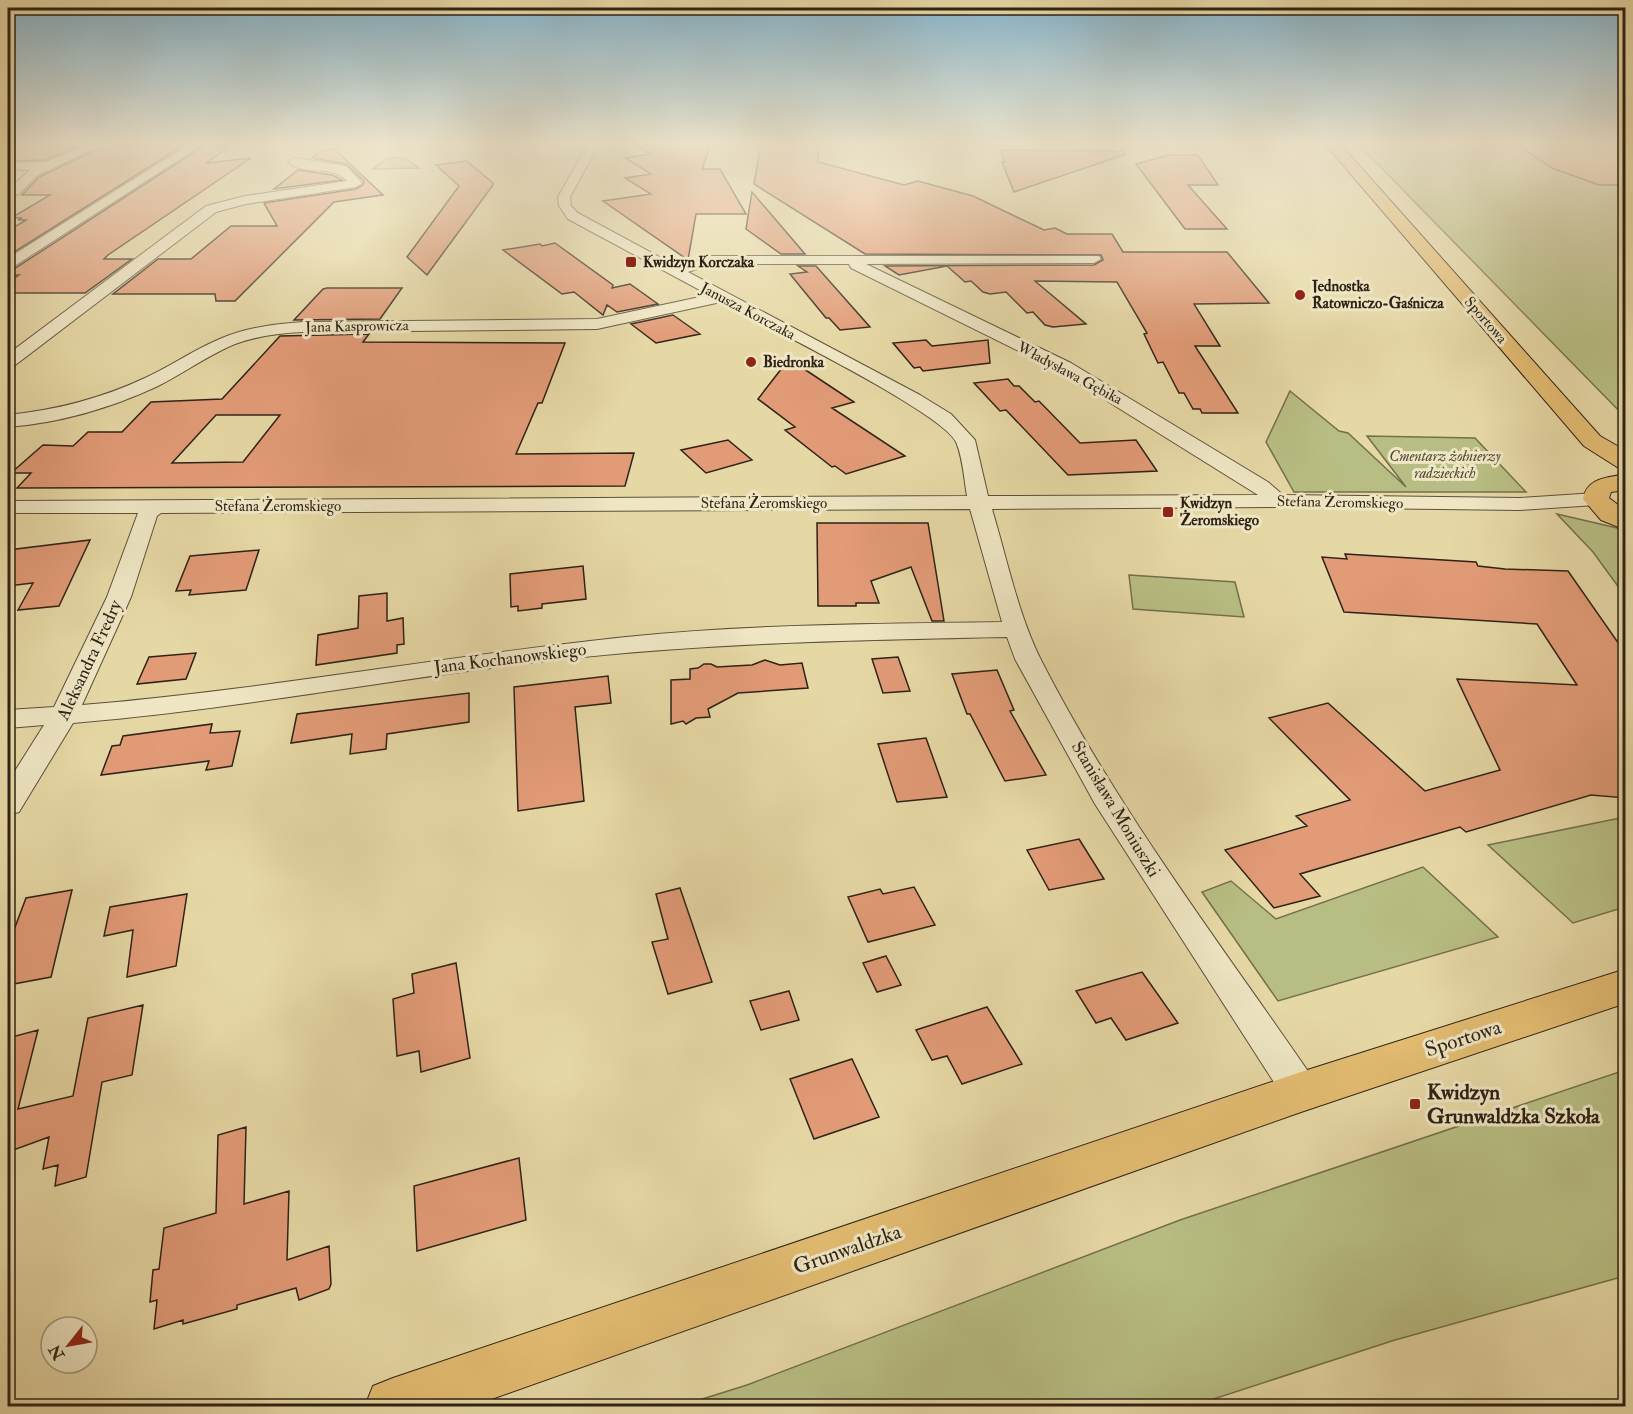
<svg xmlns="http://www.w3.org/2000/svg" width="1633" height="1414" viewBox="0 0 1633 1414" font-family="'IM FELL Double Pica',serif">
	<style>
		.green { fill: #b8be83; stroke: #73704c; stroke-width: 1.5 }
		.building { fill: #e29b77; stroke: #2e2216; stroke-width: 1.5; fill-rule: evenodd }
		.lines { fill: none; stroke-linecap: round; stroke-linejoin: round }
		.minor-casing { stroke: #5c503a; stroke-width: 2 }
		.primary-casing { stroke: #2e2216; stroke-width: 2 }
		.minor { fill: #efe6c4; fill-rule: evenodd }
		.primary { fill: #e3bc72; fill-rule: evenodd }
		.poi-dot { fill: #8f2418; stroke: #efe6c4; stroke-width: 2 }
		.labels { text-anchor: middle; stroke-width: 6; stroke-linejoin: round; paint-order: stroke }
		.far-poi-label { font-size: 15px; font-weight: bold; fill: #2e2216; stroke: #efe6c4; text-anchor: start }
		.far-street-label { font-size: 15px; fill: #2e2216; stroke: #efe6c4 }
		.far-park-label { font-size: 15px; font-style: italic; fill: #504931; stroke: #efe6c4 }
		.street-label { font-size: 18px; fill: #2e2216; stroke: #efe6c4 }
		.near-street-label { font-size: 21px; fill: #2e2216; stroke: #efe6c4 }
		.near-poi-label { font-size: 21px; font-weight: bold; fill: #2e2216; stroke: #efe6c4; text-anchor: start }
	</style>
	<rect width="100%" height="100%" fill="#e6d8a5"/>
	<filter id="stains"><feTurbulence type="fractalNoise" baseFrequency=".00333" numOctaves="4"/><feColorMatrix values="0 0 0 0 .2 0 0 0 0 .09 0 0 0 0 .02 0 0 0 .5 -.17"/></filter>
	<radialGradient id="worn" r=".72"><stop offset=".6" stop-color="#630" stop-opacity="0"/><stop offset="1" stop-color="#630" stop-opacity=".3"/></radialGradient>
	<path class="green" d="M1358,144H1625V417Z
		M387,158H405L419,168L373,169Z
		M1290,391L1339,431L1348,433L1406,487L1367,436L1475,438L1526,492H1294L1266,442Z
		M1557,514L1617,528L1625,537V596L1593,552Z
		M1129,575L1235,582L1244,617L1133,609Z
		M1620,818L1625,820V907L1573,923L1488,845Z
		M1423,867L1498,937L1278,1001L1202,892L1231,881L1276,919Z
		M1625,1070V1276L1395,1340L1192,1406H680L747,1385L1180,1220Z"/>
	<path class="building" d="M634,144H711L702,169H720L746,214H696L688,260L603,201L651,194L625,178L651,174L625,158L650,154Z
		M761,144H818V162L904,185L918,181L973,196L1044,230L1055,228L1067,234H1112L1123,252H1227L1269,303L1194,304L1220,346H1195L1238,413H1202L1200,409H1193L1184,393H1179L1163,362L1158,363L1144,334L1147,333L1117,282L1035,281L1086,324L1053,327L1045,325L1033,312L1027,313L1006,292L990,294L983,292L971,281L965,282L947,266L899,275L885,266L1094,265L1103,260L1101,255L865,254L754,184Z
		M1516,144H1626V185H1599L1552,168Z
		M153,145H184L8,256V231L26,220H18L22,218H11L50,195H22L39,177L102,147Z
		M205,145H232L206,163L251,158L108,255L104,259H132L85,293H8V283L19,275H8V270L14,269Z
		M45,147H76L46,160L8,161V148Z
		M334,149L383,195L334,202L235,301H216L215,294H113L158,259H191L231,226H277L264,203L356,189L363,185L364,181L346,164L312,158L320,151Z
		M1000,150L1123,151L1124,155L1014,192L1002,162H1005Z
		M1169,155H1198L1218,185H1188L1227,229H1185L1136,164Z
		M467,161L493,183V185L427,275L407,257L459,186L436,165Z
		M298,170L332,175L342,180L274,189Z
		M752,192L805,254H781L746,229Z
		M555,243L613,285L612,288L630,284L658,304L617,312L607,305L603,315L574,292L562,294L503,250L540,244L542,246Z
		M798,266H816L870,327L840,330L829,318H826L790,274L807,272Z
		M327,288H402L380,319L294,320L323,289Z
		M673,315L700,334L656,343L631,324Z
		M369,334L363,342L565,343L542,403H538L516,454L634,453L625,486L17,488L31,473H11L43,445L73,446L88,432H122L151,402L222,399L280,336ZM216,415H280L243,462L172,463Z
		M926,340L932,346L988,340L990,363L923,371L920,367L914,368L893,343Z
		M789,359L854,402L832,408L905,456L846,474L835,466L832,467L785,430L795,427L758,399Z
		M1008,379L1014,386H1019L1035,402L1039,401L1080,443L1136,440L1157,471L1068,475L1006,410L1000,411L974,383Z
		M728,440L752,460L706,473L681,450Z
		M817,523H928L944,621H932L911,567L871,581L879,603H856V606H818Z
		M90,540L59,606L18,610L33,583L8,586V550Z
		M259,550L246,590L189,595L191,590L176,591L190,556Z
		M1345,554L1476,562L1478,566L1505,569L1568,571L1626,654V798L1591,795L1466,832L1460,827L1300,874L1320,896L1274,908L1225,850L1307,826L1296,816L1350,800L1269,718L1328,703L1425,791L1500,770L1457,679L1577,685L1537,624L1344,612L1322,557L1347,559Z
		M583,566L586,599L542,604V608L518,611V606L511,607L510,574Z
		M387,593V621L403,618L404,644L397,645V653L316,665L318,635L358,628L359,596Z
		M196,653L186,679L137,684L149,657Z
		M898,657L910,691L883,693L872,659Z
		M765,660L780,665L802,663L808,688L738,693L708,709L710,717L696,718L686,724L683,721L671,724V680L690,679V669L698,668L704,664H711L717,667L734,666L752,665Z
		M997,670L1014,710L1010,711L1046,775L1005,781L970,714H967L952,674Z
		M608,676L611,703L575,707L584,801L518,811L514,687Z
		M469,693V722L387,734L386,749L350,754L352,734L291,743L297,714Z
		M212,724L210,733L240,731L232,766L206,770L209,761L101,775L112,746L120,745L123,736Z
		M926,738L947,797L897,802L878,744Z
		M1079,839L1104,879L1049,890L1027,850Z
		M914,887L935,925L868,942L848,897L880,889L883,894Z
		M680,888L712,982L668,994L652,942L668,939L656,894Z
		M72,890L51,977L8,985V946L26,898Z
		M187,894L176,966L127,977L133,930L104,936L110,907Z
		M886,956L901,985L877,992L863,963Z
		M456,963L470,1058L421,1072L419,1051L397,1056L393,999L414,993L412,974Z
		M1142,972L1178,1023L1126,1040L1111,1018L1096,1023L1076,991Z
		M789,991L799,1020L761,1030L750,1001Z
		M143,1005L132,1075L102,1082L86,1177L55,1186L58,1165L43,1169L49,1137L8,1152V1038L38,1030L18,1109L73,1096L88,1018Z
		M987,1007L1022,1064L962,1084L947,1056L932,1060L916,1030Z
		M852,1059L879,1117L814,1139L790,1079Z
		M246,1127L244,1204L289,1191L287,1260L329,1246L331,1284L329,1289L299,1300L296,1288L237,1305V1309L183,1324V1320L154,1329L157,1300L150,1302L153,1270L159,1269L164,1228L216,1213L218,1135Z
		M519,1158L526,1220L417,1251L414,1186Z"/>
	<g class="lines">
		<g class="minor-casing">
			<path id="minor" d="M88,144H103L38,175L20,193L8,199V190L30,170L8,169V163L46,162Z
				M190,144H203L13,267L8,268V258Z
				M588,144H599L570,197L571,206L578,213L676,266L711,256H1099L1101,259L1094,263L866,264L1071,363L1268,482L1283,495L1520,498L1596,493L1603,495L1607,499L1603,503L1596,505L1520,510L1277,507L992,509C1007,559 1018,614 1041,660C1117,809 1220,943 1314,1080L1320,1092L1314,1104L1301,1109L1288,1104L1095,804L1015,659L1007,637C855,640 705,643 555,660C394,678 234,710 73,723L19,812L8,815V782L44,725L8,728V710L54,707L107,597L138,513H8V501L967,496C964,480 963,458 956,442C942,412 760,323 721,302L597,329L303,332C280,333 257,336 235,344C208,355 184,373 158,386C111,408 59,423 8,427V415C56,410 100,399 145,378C171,366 195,349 222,338C248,327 276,324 303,322L597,319L709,295L568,219L559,206L558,197ZM712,264H849L851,268L1059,371L1258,495L988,496L975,440L951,414L920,395L688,272ZM970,509L1002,622C876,624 751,624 626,637C444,656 264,690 82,705L131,597L157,516L161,513Z
				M294,158L346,166L362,183L356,187L246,204L216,212L14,366L8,367V354L206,206L245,196L347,181C330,163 305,177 288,162Z"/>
		</g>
		<g class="primary-casing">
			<path id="primary" d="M1325,144H1340L1600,436L1626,451V469L1617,467L1584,446Z
				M1626,474V490L1611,492L1609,498L1626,511V530L1601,520L1583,499C1587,477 1608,478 1626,474Z
				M1626,969V1003L1301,1112L472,1406H365L373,1386L393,1378L1301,1072Z"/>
		</g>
		<use href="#minor" class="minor"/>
		<use href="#primary" class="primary"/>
	</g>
	<linearGradient id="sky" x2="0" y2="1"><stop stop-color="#87b6ce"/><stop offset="0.42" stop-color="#f4edd6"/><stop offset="1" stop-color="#f4edd6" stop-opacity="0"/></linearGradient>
	<rect width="1633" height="342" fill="url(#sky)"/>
	<g class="poi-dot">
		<rect x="625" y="256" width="12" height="12" rx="3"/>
		<circle cx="1300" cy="295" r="6"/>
		<circle cx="751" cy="362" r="6"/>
		<rect x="1162" y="506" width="12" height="12" rx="3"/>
		<rect x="1409" y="1098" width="12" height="12" rx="3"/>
	</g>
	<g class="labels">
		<g class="far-poi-label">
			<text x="643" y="267">Kwidzyn Korczaka</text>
			<text x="1312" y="291">Jednostka<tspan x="1312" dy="17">Ratowniczo-Gaśnicza</tspan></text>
			<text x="763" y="367">Biedronka</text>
			<text x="1180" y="508">Kwidzyn<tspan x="1180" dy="17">Żeromskiego</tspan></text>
		</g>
		<g class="far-street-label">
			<text transform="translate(748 311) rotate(28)" y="5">Janusza Korczaka</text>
			<text transform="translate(1486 320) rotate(49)" y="5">Sportowa</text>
			<text transform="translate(357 326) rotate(-1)" y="5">Jana Kasprowicza</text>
			<text transform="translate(1070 373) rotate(28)" y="5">Władysława Gębika</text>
			<text transform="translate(1340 502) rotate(1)" y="5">Stefana Żeromskiego</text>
			<text x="764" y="508">Stefana Żeromskiego</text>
			<text x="278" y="511">Stefana Żeromskiego</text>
		</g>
		<g class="far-park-label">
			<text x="1445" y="461">Cmentarz żołnierzy<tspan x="1445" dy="17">radzieckich</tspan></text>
		</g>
		<g class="street-label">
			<text transform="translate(510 658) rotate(-7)" y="6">Jana Kochanowskiego</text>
			<text transform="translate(89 660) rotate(-65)" y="6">Aleksandra Fredry</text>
			<text transform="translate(1116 809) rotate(59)" y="6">Stanisława Moniuszki</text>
		</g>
		<g class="near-street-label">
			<text transform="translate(1463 1038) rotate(-18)" y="7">Sportowa</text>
			<text transform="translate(847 1249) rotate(-19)" y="7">Grunwaldzka</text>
		</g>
		<g class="near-poi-label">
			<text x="1427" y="1099">Kwidzyn<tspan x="1427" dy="24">Grunwaldzka Szkoła</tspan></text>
		</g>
	</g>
	<rect width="1633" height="1414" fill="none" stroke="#e6d8a5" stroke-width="30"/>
	<rect x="9" y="9" width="1615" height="1396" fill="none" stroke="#2e2216" stroke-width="3"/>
	<rect x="15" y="15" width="1603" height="1384" fill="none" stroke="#2e2216" stroke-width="1.5"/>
	<g transform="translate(69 1345) rotate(239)"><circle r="28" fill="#efe6c4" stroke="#a2987e" stroke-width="1.5"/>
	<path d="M0-4.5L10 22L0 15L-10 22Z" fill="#8f2418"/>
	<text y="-9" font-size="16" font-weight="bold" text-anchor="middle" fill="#2e2216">N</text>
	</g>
	<rect width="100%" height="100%" filter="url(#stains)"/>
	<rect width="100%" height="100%" fill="url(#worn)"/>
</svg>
